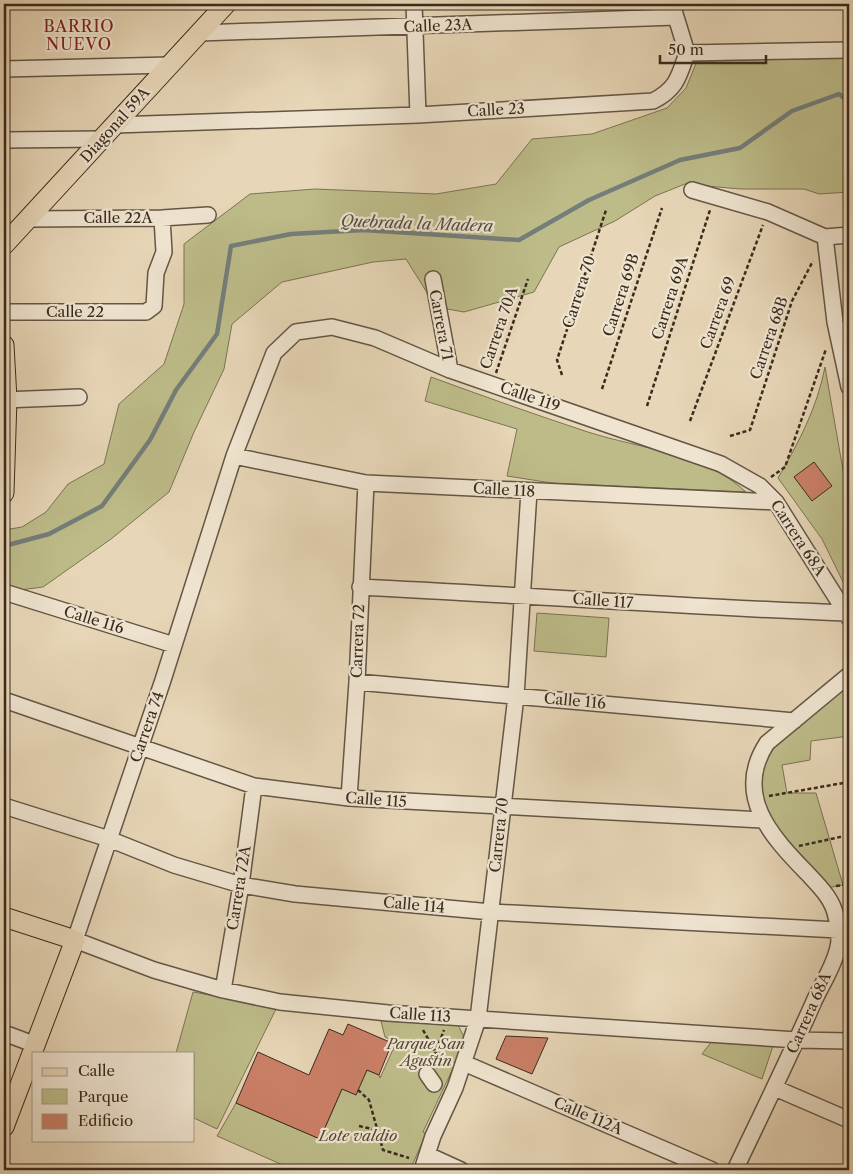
<svg xmlns="http://www.w3.org/2000/svg" width="853" height="1174" viewBox="0 0 853 1174" font-family="'Libre Caslon Text',serif">
	<style>
		.green { fill: #bdbc89; stroke: #7b7453 }
		.lines { fill: none; stroke-linecap: round; stroke-linejoin: round }
		.stream { stroke: #747e7b; stroke-width: 4.5 }
		.building { fill: #cb8068; stroke: #392b1d }
		.minor-casing { stroke: #645644; stroke-width: 18 }
		.major-casing { stroke: #392b1d; stroke-width: 21 }
		.path { stroke: #392b1d; stroke-width: 2.5; stroke-dasharray: 4 2.5; stroke-linecap: butt }
		.minor { stroke: #efe4d0; stroke-width: 15 }
		.major { stroke: #e7d6b7; stroke-width: 19 }
		.labels { text-anchor: middle; stroke-width: 4.5; stroke-linejoin: round; paint-order: stroke }
		.street-label { font-size: 15px; fill: #392b1d; stroke: #efe4d0 }
		.park-label { font-size: 15px; font-style: italic; fill: #534833; stroke: #efe4d0 }
		.neighbourhood-label { font-size: 16px; letter-spacing: 1px; fill: #7a1f14; stroke: #efe4d0 }
		.water-label { font-size: 16px; font-style: italic; fill: #524e44; stroke: #efe4d0 }
	</style>
	<rect width="100%" height="100%" fill="#e7d6b7"/>
	<filter id="stains"><feTurbulence type="fractalNoise" baseFrequency=".004" numOctaves="4"/><feColorMatrix values="0 0 0 0 .2 0 0 0 0 .09 0 0 0 0 .02 0 0 0 .5 -.17"/></filter>
	<radialGradient id="worn" r=".72"><stop offset=".6" stop-color="#630" stop-opacity="0"/><stop offset="1" stop-color="#630" stop-opacity=".3"/></radialGradient>
	<path class="green" d="M849,58V192L819,194L804,189H740L685,184L655,196L615,221L559,247L534,292L464,312L436,307L406,259L373,262L282,282L232,324L224,369L194,432L169,492L111,539L43,587L4,592V530L22,527L46,512L68,484L104,464L119,404L164,364L184,304V244L250,194L315,189L436,194L496,184L532,139L592,134L667,108L686,88L697,61Z
		M825,367L843,470L849,530L848,592L822,539L778,478C799,442 817,408 825,367Z
		M431,377C483,396 536,415 588,432C641,449 704,453 746,492L552,483L507,476L517,429L425,401Z
		M537,613L609,618L606,657L534,651Z
		M849,680V736L811,741L810,760L782,765L787,793H816L843,885L821,889L766,815L758,785L764,756L793,727Z
		M193,992L277,1007L217,1129L194,1118V1053H176Z
		M380,1017L446,1022L458,1025L464,1037L456,1062L423,1132L426,1134L410,1170H294L217,1136L236,1103L320,1139L342,1089L367,1070L379,1075L380,1078L395,1045L393,1041L385,1037Z
		M715,1037L774,1043L762,1079L702,1054Z"/>
	<g class="lines">
		<path class="stream" d="M4,546L49,534L102,506L150,440L176,390L217,334L231,246L291,234L364,230L519,240L589,200L680,160L740,148L792,111L839,94L849,102"/>
	</g>
	<path class="building" d="M814,462L832,486L812,501L794,477Z
		M348,1024L392,1043L379,1075L367,1070L356,1095L342,1089L320,1139L236,1103L258,1052L309,1075L329,1029L343,1035Z
		M506,1036L548,1038L532,1074L496,1059Z"/>
	<g class="lines">
		<g class="minor-casing">
			<path id="minor" d="M414,4L418,115
				M672,4L687,53
				M199,33L676,17
				M4,69L170,65
				M115,125L418,115L653,101C677,89 679,76 687,53L849,50
				M4,140L102,139
				M692,190L768,212L825,237L849,235
				M28,219L162,218L208,215
				M825,237L835,322L849,387
				M433,279L450,370
				M4,312H146L154,306L156,273L164,252L162,218
				M4,400L79,397
				M234,456L366,483L776,502
				M360,587C522,595 684,607 846,613
				M4,592L174,645
				M849,618L776,502L760,486L721,464L450,370L375,338L332,327L296,332L274,353L234,456L163,680L75,940L154,970L223,990L280,1002L388,1013L797,1040L849,1041
				M357,682L794,721
				M4,700L254,786L349,798L762,820
				M349,798L357,682L366,483
				M4,806L109,839L174,865L241,885L295,894L491,912L838,930
				M223,990L241,885L254,786
				M4,1033L36,1045
				M464,1063L712,1170
				M427,1074L434,1084
				M775,1088L849,1120
				M428,1155L461,1170
				M422,1170L433,1136L455,1088L478,1019L516,696L529,491
				M735,1170C762,1113 790,1056 815,999C823,983 839,956 839,939C839,933 838,923 836,917C833,899 819,886 807,873C771,836 733,795 767,743L849,675"/>
		</g>
		<g class="major-casing">
			<path id="major" d="M4,245L226,4
				M4,345L7,399L4,493
				M4,917L75,940L4,1127"/>
		</g>
		<path class="path" d="M496,373L528,279
			M562,375L557,360L606,210
			M602,389L662,208
			M647,406L710,210
			M690,421L763,225
			M730,436L750,430L792,301L813,261
			M771,477L785,467L826,349
			M769,796L849,782
			M799,846L849,835
			M836,886L849,884
			M423,1030L436,1053
			M432,1062L444,1030
			M358,1090L369,1100L383,1150L409,1158
			M359,1126L377,1130"/>
		<use href="#minor" class="minor"/>
		<use href="#major" class="major"/>
	</g>
	<g class="labels">
		<g class="street-label">
			<text transform="translate(438 26) rotate(-2)" y="5">Calle 23A</text>
			<text transform="translate(496 110) rotate(-3)" y="5">Calle 23</text>
			<text transform="translate(115 125) rotate(-48)" y="5">Diagonal 59A</text>
			<text x="118" y="223">Calle 22A</text>
			<text transform="translate(579 292) rotate(-72)" y="5">Carrera 70</text>
			<text transform="translate(621 295) rotate(-72)" y="5">Carrera 69B</text>
			<text transform="translate(670 298) rotate(-72)" y="5">Carrera 69A</text>
			<text x="75" y="317">Calle 22</text>
			<text transform="translate(718 313) rotate(-70)" y="5">Carrera 69</text>
			<text transform="translate(441 325) rotate(79)" y="5">Carrera 71</text>
			<text transform="translate(499 328) rotate(-71)" y="5">Carrera 70A</text>
			<text transform="translate(769 338) rotate(-71)" y="5">Carrera 68B</text>
			<text transform="translate(530 397) rotate(19)" y="5">Calle 119</text>
			<text transform="translate(504 490) rotate(3)" y="5">Calle 118</text>
			<text transform="translate(798 538) rotate(57)" y="5">Carrera 68A</text>
			<text transform="translate(603 601) rotate(4)" y="5">Calle 117</text>
			<text transform="translate(94 620) rotate(17)" y="5">Calle 116</text>
			<text transform="translate(358 641) rotate(-88)" y="5">Carrera 72</text>
			<text transform="translate(575 701) rotate(5)" y="5">Calle 116</text>
			<text transform="translate(147 727) rotate(-71)" y="5">Carrera 74</text>
			<text transform="translate(376 800) rotate(4)" y="5">Calle 115</text>
			<text transform="translate(499 835) rotate(-84)" y="5">Carrera 70</text>
			<text transform="translate(239 888) rotate(-81)" y="5">Carrera 72A</text>
			<text transform="translate(414 905) rotate(5)" y="5">Calle 114</text>
			<text transform="translate(809 1013) rotate(-66)" y="5">Carrera 68A</text>
			<text transform="translate(420 1015) rotate(4)" y="5">Calle 113</text>
			<text transform="translate(588 1116) rotate(23)" y="5">Calle 112A</text>
		</g>
		<g class="park-label">
			<text x="426" y="1049">Parque San<tspan x="426" dy="17">Agustín</tspan></text>
			<text x="358" y="1141">Lote valdio</text>
		</g>
		<g class="neighbourhood-label">
			<text x="79" y="32">BARRIO<tspan x="79" dy="18">NUEVO</tspan></text>
		</g>
		<g class="water-label">
			<text transform="translate(417 223) rotate(2)" y="6">Quebrada la Madera</text>
		</g>
	</g>
	<rect width="853" height="1174" fill="none" stroke="#e7d6b7" stroke-width="20"/>
	<rect x="5" y="5" width="843" height="1164" fill="none" stroke="#392b1d" stroke-width="2.5"/>
	<rect x="10" y="10" width="833" height="1154" fill="none" stroke="#392b1d"/>
	<rect x="32" y="1052" width="162" height="90" fill="#efe4d0" stroke="#a69a88"/>
	<rect x="42" y="1068" width="25" height="8" fill="#e7d6b7" stroke="#a69a88"/>
	<text x="78" y="1076" font-size="15" fill="#392b1d">Calle</text>
	<rect x="42" y="1089" width="25" height="15" fill="#bdbc89" stroke="#a69a88"/>
	<text x="78" y="1102" font-size="15" fill="#392b1d">Parque</text>
	<rect x="42" y="1114" width="25" height="15" fill="#cb8068" stroke="#a69a88"/>
	<text x="78" y="1126" font-size="15" fill="#392b1d">Edificio</text>
	<path d="M660 55v8h106v-8" fill="none" stroke="#392b1d" stroke-width="2.5"/>
	<text x="668" y="55" font-size="15" fill="#392b1d" stroke="#efe4d0" stroke-width="4" paint-order="stroke">50 m</text>
	<rect width="100%" height="100%" filter="url(#stains)"/>
	<rect width="100%" height="100%" fill="url(#worn)"/>
</svg>
